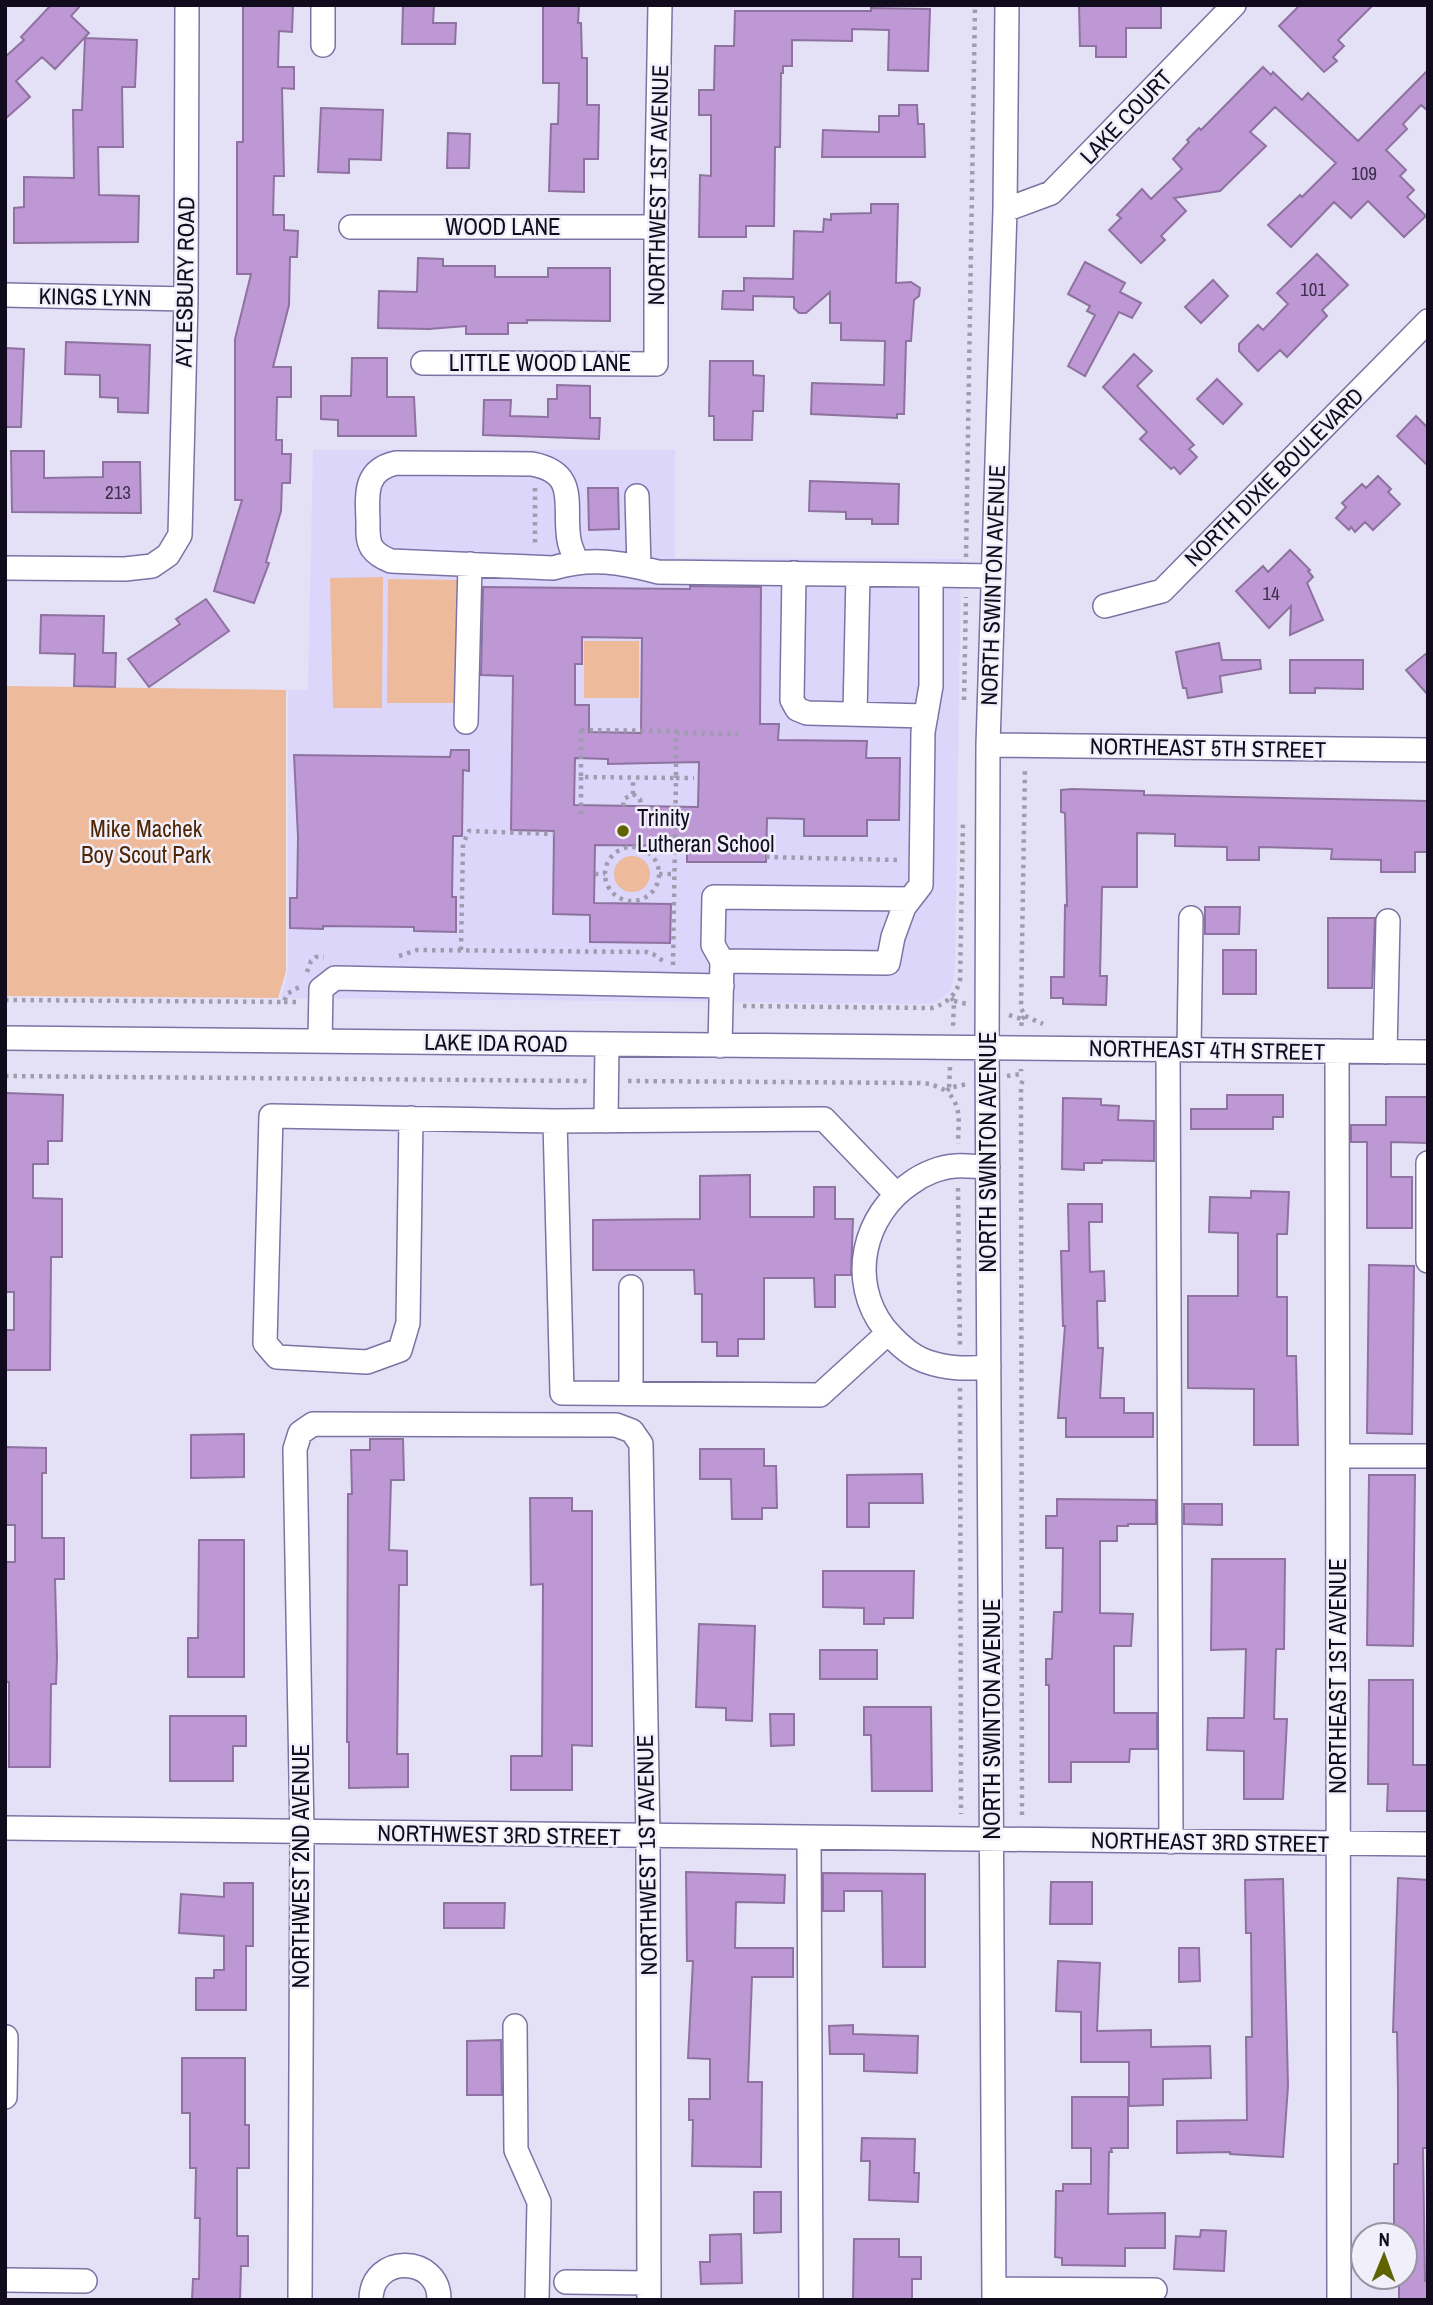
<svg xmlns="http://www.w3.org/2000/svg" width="1433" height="2305" viewBox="0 0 1433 2305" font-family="'Archivo Narrow',sans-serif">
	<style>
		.built { fill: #dcd6fb }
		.green { fill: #edba9c }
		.building { fill: #be97d5; stroke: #8e729f; stroke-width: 2; fill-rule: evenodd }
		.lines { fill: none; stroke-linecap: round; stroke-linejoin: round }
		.minor-casing { stroke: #7c73a4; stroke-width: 26 }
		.path { stroke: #a09cb0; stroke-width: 4.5; stroke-dasharray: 3.5 5; stroke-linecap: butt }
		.minor { stroke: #fff; stroke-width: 23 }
		.poi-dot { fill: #5f6300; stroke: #f1effa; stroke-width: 2.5 }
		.labels { text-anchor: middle; stroke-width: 5; stroke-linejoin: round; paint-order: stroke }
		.number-label { font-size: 19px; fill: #3c2f4c }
		.street-label { font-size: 23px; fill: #100c1e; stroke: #f1effa }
		.poi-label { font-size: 23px; fill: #100c1e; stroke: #f1effa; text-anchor: start }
		.park-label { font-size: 23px; fill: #4f2504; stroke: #f1effa }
	</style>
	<rect width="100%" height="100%" fill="#e4e0f6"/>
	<path class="built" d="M313,450H675V558L961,559L955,971L951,991L936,1002L926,1004L281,998L288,971V690H308Z"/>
	<path class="green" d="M383,577L382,708H333L330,578Z
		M388,579L458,580V703H387Z
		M584,641H639V698H584Z
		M5,686L286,690V971L278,998L5,996Z
		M614 874a18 18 0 1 1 36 0a18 18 0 1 1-36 0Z"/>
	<path class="building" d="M51,5H81L71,16L89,33L55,69L42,57L16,81L30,97L5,119V57L24,40L21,37Z
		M243,5H293L292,32L279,31L278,67H294V89L282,88L284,176H274L273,215H284V230L298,231L297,257H290L289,305L273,367H291V397H277L276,440H282V454H291L290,483H282L281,511L266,562L269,563L254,603L214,591L242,500H235V339L251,274H237V142H243Z
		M403,5H434L433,23H456L455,44H402Z
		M543,5H579L578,23H581L582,58H587V105H599L598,159H584V192L549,191L551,124H558L559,83H543Z
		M1079,5H1161V28H1126V57H1096V46H1080Z
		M1300,5H1373L1338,40L1344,46L1333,57L1337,61L1324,72L1279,26Z
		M871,8L930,9L928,71L888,70L889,30L852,29V41L792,40V66H783V73H781L780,147H775L774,226H746V237H699L700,175L711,176V115H699V90H714L715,46H734L735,11H871Z
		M85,38L137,40L135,87H122L123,147H98L99,195L139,196L138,242L14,243V208L24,207V177L74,178L73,110H82Z
		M1263,67L1271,75L1273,72L1302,100L1308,93L1358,141L1428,70V111L1421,105L1403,124L1407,129L1386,150L1406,170L1400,176L1414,190L1407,197L1426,216L1404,237L1368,201L1351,218L1334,202L1291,247L1268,225L1300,195L1302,197L1336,163L1275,107L1250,132L1266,146L1220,191L1174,198L1186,211L1161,236L1165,240L1141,263L1109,230L1121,218L1117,215L1142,189L1151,199L1182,169L1173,159L1189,142L1187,140L1199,128L1201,130Z
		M899,105H917L918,124H924L925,157H822L823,130L879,132V116H899Z
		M321,108L383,110L381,160L349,159V173L318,172Z
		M448,133L470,134L469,168H447Z
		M871,204H898L896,283L911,282L920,288L919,296L914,300L911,341H906L904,414H897V418L811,414L812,383L884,385L885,341L841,340V323H830V292L806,313H799L794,308V297L753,296V310L722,309L723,291H744V278L793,279L794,231L823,232L824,219L831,220V214L871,213Z
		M1317,254L1348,285L1322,310L1327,316L1287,357L1280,350L1258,371L1239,351V344L1258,325L1263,330L1288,304L1277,293Z
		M418,258L443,259V266H495V277H548V268H610V321L527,320V323H508V334H466V326L429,329L378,328L379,291L417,292Z
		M1085,262L1125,283L1120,292L1141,303L1132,318L1119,312L1085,376L1068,366L1095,315L1087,311L1090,306L1068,294Z
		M1213,280L1228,296L1201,323L1185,307Z
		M66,342L150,345L148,413L118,412V398L100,397V375L65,374Z
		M5,348L24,349L21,427H5Z
		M1134,354L1152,371L1137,386L1194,445L1189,449L1197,457L1180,474L1174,467L1171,469L1140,439L1147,432L1103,387Z
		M352,358H387V397H414L416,436H338V420L321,419V396H351Z
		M710,361H753V375L764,376L763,411H753L752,440H714V416H709Z
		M1217,379L1242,404L1223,424L1197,399Z
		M557,385L590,386V418H600L599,439L483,435L484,400H511L510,416L548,417V399H557Z
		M1416,416L1428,428V466L1397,436Z
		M11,451H44V478L103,477V462H140L141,513L12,512Z
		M1378,476L1391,489L1388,492L1400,504L1373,530L1365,522L1355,532L1351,527L1349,530L1336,518L1346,507L1342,503L1362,484L1366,488Z
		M810,481L899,484L898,524H872V519H846V512L809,511Z
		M588,488H618L619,529L589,530Z
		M1290,550L1310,570L1308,571L1313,577L1307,583L1323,620L1290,635L1291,606L1269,628L1236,591L1263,566L1268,572Z
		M690,586L761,587L760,724H779L778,740L867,741L866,758H900L899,820H867V836H804V819L767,818L766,862H687V846L595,845L594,903L671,904L670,943L590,942V915L553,914L554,831L511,830L513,676L481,675L483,587L690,589ZM582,637L642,638L641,733L589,732V705H575V664H582ZM575,758L608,759V764L699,762L698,807L574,805Z
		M206,599L229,631L149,687L128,659L180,624L176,619Z
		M41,615L104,616L103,653H116L115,687L74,686L75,654L40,653Z
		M1219,643L1222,660H1260L1261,669L1220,676L1222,692L1188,698L1186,688H1183L1176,652Z
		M1428,652V695L1406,670Z
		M1290,660H1363V689L1315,688V693H1290Z
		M451,750H469V771L463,770L462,836H453L452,897H456V932L414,931V927L323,926V929L290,928V898H297L298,837L294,755L450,757Z
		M1072,789L1144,791V795L1428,801V852H1415V872H1381V860L1331,859L1332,849L1259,847V860H1227V847L1175,846V834L1137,833V887H1102L1100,976H1107L1106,1005L1063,1004V998H1051V977H1064L1065,905L1067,906L1065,813L1061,812V790Z
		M1205,907H1240L1239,934H1205Z
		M1328,918H1375L1372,988H1328Z
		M1223,950H1256V994H1223Z
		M5,1093L63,1095L62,1141H48V1164H33V1198L62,1199V1257H51L50,1370H5V1330H14V1292H5Z
		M1227,1095H1283V1117H1273V1129H1191V1109H1227Z
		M1386,1097H1428V1143L1391,1142V1177H1412V1228H1367V1142H1351V1125H1386Z
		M1063,1098L1101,1099V1105L1119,1106L1118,1120L1154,1121V1161L1102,1160V1163H1084V1170L1062,1169Z
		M750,1175V1217H814V1187H835V1219H853L851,1275H835V1307H815L814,1278H764V1339H738V1356H717V1342H702V1294H695L694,1270H593V1220L700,1219V1176Z
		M1251,1191L1289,1192L1287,1234H1277V1297H1287V1356H1296L1298,1445H1254V1389L1188,1388V1296H1238V1233L1209,1232L1210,1197L1251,1198Z
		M1068,1204H1102V1222H1089L1090,1272L1104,1271L1105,1301H1097L1098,1348H1103L1100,1398H1124V1413H1153V1437H1066V1418H1058L1065,1326H1063L1061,1251H1069Z
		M1369,1265L1414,1266L1412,1434L1367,1433Z
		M244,1434V1477L191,1478V1435Z
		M370,1439H403L404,1480H391L389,1550L407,1551V1585H399L397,1754H408V1787L349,1788V1742H347L348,1494H352L351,1450H370Z
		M5,1447L46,1448V1473H42V1538H64V1579H55L57,1657L56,1684H51L50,1767H9V1682H5V1562H15V1525H5Z
		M700,1449H764V1466H776L777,1508H762V1519H732L731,1479H700Z
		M922,1474L923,1503H869V1527H847V1475Z
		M1369,1475H1415L1413,1646L1367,1645Z
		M530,1498H572V1511H592V1746L572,1745V1790H511V1756H542L543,1584L531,1585Z
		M1057,1499L1156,1500V1524H1128V1526H1117V1541H1100V1613L1133,1614L1131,1646H1114V1713H1157V1749H1130L1129,1762H1071V1782H1049V1685H1046V1659H1052L1054,1612H1062L1063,1548H1046V1516H1057Z
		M1184,1504H1222V1525L1184,1524Z
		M199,1540H244V1677H188V1638H198Z
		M1212,1559H1285L1284,1649H1276L1274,1719H1287L1283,1799H1244V1751L1207,1750L1208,1718H1244L1246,1649L1211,1650Z
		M823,1571H914L913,1618H884V1624H864V1608L823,1607Z
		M699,1624L755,1626L752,1721L726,1720V1708L696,1707Z
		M820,1650H877V1679H820Z
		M1369,1680H1413V1765H1428V1811H1387L1388,1784H1368Z
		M864,1707H931L932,1791H872L871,1735H864Z
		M770,1714H794V1745L771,1746Z
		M170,1716H246V1746H233V1781H170Z
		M686,1872L785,1875L784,1903L736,1902L735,1948H793V1977H752L748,2082H762L761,2167L692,2166L693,2120H689V2099H710V2059L688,2058L693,1961H687Z
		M823,1873L925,1874V1967H883L882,1891H844V1911H823Z
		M1398,1878L1428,1880V2148H1423L1425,2281H1428V2300H1399V2281H1405V2235H1394V2164H1398V2091L1397,2032H1393Z
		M1283,1879L1288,2086L1283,2157L1230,2154V2152L1177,2153V2121L1247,2120L1246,2037H1252L1251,1933H1246L1245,1880Z
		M1051,1882H1092V1924H1050Z
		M224,1883H253V1946H246V2010H196V1978H214V1970H224V1936L179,1933L181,1894L224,1897Z
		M444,1903H505L504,1928H444Z
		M1179,1948H1199L1200,1981L1179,1982Z
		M1058,1961L1100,1963L1097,2031L1151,2030V2047L1210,2046L1211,2078L1163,2079V2105L1129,2106V2062H1081V2012L1056,2011Z
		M853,2025V2034L918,2036L917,2073L864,2071V2054H830L829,2026Z
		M501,2040L502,2095H467V2041Z
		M182,2058H245V2125H249V2168H237V2236H248V2266H241L240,2300H192L193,2279H199L200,2218H195L196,2168H190V2113H182Z
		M1072,2097H1128V2148H1111L1112,2152H1109L1108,2214L1165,2213V2248H1125V2266L1062,2265V2258L1055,2257L1056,2191H1063V2184H1091V2148H1072Z
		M862,2138L915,2139L914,2173H919L918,2202L869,2200L870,2161H861Z
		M754,2192H781V2232L754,2233Z
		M1201,2230L1226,2231L1224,2271L1174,2269L1176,2236L1200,2237Z
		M741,2234L742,2283L701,2284L700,2262H710V2235Z
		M854,2239H899V2257H921V2279H912V2300H853Z"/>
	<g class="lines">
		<g class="minor-casing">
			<path id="minor" d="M323,5V45
				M1005,210L1051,193L1234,5
				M351,227H656
				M5,295L186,299
				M423,363L656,364V227L660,5
				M637,496L639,567
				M576,561C574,554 570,547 569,540C563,506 580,473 532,464L396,463C364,470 367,494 368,521C368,531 367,540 372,548C377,555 383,558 391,561L553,568C591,557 620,562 658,572L931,575
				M5,568L125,569L152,566L168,555L180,535L186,299L187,5
				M794,573L792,700L797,709L807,713L926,716
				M1105,606L1162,591L1428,321
				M855,714L858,575
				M466,722L470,564
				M988,745L1428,750
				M722,961L888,963L893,937L904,907L921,885L923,732L931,686V575L993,576
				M5,1038L1428,1052
				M320,1041L321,989L335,978L722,986
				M720,1046L722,961L713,945L714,897L910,899
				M1168,1050L1171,1842
				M1189,1050L1191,918
				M1337,1051L1339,2300
				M1385,1052L1388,921
				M411,1118L408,1323L400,1350L367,1362L277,1357L265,1343L271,1116L555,1121
				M606,1121L607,1044
				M1428,1163V1261
				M988,1167C977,1167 966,1165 955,1166C940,1167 923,1174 911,1183C863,1215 848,1281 884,1328C895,1341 909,1355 925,1361C947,1369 966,1369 989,1367
				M631,1287V1393
				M888,1333L820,1395L562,1393L555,1121L824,1119L895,1193
				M1338,1456H1428
				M5,1828L1428,1844
				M809,1838L811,2300
				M515,2026L516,2150L539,2202L537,2300
				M5,2097L6,2037
				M5,2280L85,2281
				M566,2282L649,2283
				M994,2289L1155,2290
				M300,2300L302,1833L295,1449L300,1433L313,1424L616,1425L632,1431L641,1444L648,1836L649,2300
				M371,2300C371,2253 440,2255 439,2300
				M994,2300L987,1048L988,745L1005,210L1007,5"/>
		</g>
		<path class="path" d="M535,488V546
			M966,557L975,5
			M964,700L966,597
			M581,730L676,731V778L581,777Z
			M676,733L738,734
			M581,777V815
			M633,794L640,799L641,806
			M623,806L624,799L633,794V778
			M605 874a27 27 0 1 1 54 0a27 27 0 1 1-54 0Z
			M766,857L901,860
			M595,874H605
			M659,874H674
			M461,950L463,844L469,831L554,834
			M399,956L417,950L647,952L653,954L666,963
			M673,965L676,778H694
			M307,972L311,961L316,957H324
			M951,998L954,1001L953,1027
			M5,1000L284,1002L287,994L301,986
			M954,1001L967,1004
			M284,1002H300
			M743,1006L932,1008C947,1003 955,996 960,981L963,821
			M1009,1015L1022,1019L1021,1029
			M1025,1016L1043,1024
			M1022,1019L1025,1016L1021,1008L1025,767
			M950,1067L949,1088L967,1084
			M5,1076L587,1081
			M1007,1076L1021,1074V1069
			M628,1081L920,1083L931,1084L947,1091
			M949,1088L947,1091C963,1108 958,1123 958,1144
			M958,1188L960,1347
			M960,1388L961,1814
			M1022,1815L1021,1085L1024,1077"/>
		<use href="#minor" class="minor"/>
	</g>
	<circle class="poi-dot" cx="623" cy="831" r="7"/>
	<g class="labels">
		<g class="number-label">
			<text x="1364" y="180">109</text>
			<text x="1313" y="296">101</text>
			<text x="118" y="499">213</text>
			<text x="1271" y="600">14</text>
		</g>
		<g class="street-label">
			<text transform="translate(1126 117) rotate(-46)" y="8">LAKE COURT</text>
			<text transform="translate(658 185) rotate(-89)" y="8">NORTHWEST 1ST AVENUE</text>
			<text x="503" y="235">WOOD LANE</text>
			<text transform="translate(185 282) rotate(-89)" y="8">AYLESBURY ROAD</text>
			<text transform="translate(95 297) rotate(1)" y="8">KINGS LYNN</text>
			<text x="540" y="371">LITTLE WOOD LANE</text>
			<text transform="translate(1274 477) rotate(-45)" y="8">NORTH DIXIE BOULEVARD</text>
			<text transform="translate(993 585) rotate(-88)" y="8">NORTH SWINTON AVENUE</text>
			<text transform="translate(1208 748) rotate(1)" y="8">NORTHEAST 5TH STREET</text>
			<text transform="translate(496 1043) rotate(1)" y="8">LAKE IDA ROAD</text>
			<text transform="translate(1207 1050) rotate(1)" y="8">NORTHEAST 4TH STREET</text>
			<text transform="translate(988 1152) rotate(-90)" y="8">NORTH SWINTON AVENUE</text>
			<text transform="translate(1338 1676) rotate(-90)" y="8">NORTHEAST 1ST AVENUE</text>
			<text transform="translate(992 1719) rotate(-90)" y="8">NORTH SWINTON AVENUE</text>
			<text transform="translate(499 1835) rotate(1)" y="8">NORTHWEST 3RD STREET</text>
			<text transform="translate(1210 1842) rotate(1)" y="8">NORTHEAST 3RD STREET</text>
			<text transform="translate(647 1855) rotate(-91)" y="8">NORTHWEST 1ST AVENUE</text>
			<text transform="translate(301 1866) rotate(-90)" y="8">NORTHWEST 2ND AVENUE</text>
		</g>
		<g class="poi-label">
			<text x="637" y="826">Trinity<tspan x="637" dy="26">Lutheran School</tspan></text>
		</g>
		<g class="park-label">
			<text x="146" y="837">Mike Machek<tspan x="146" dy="26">Boy Scout Park</tspan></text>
		</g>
	</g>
	<rect width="1433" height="2305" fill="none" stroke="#100c1e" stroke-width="14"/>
	<g transform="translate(1384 2256) rotate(1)"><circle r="33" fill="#f1effa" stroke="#9794a2" stroke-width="2"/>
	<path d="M0-5L12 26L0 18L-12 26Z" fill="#5f6300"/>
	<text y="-10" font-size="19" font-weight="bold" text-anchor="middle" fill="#100c1e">N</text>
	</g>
</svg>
